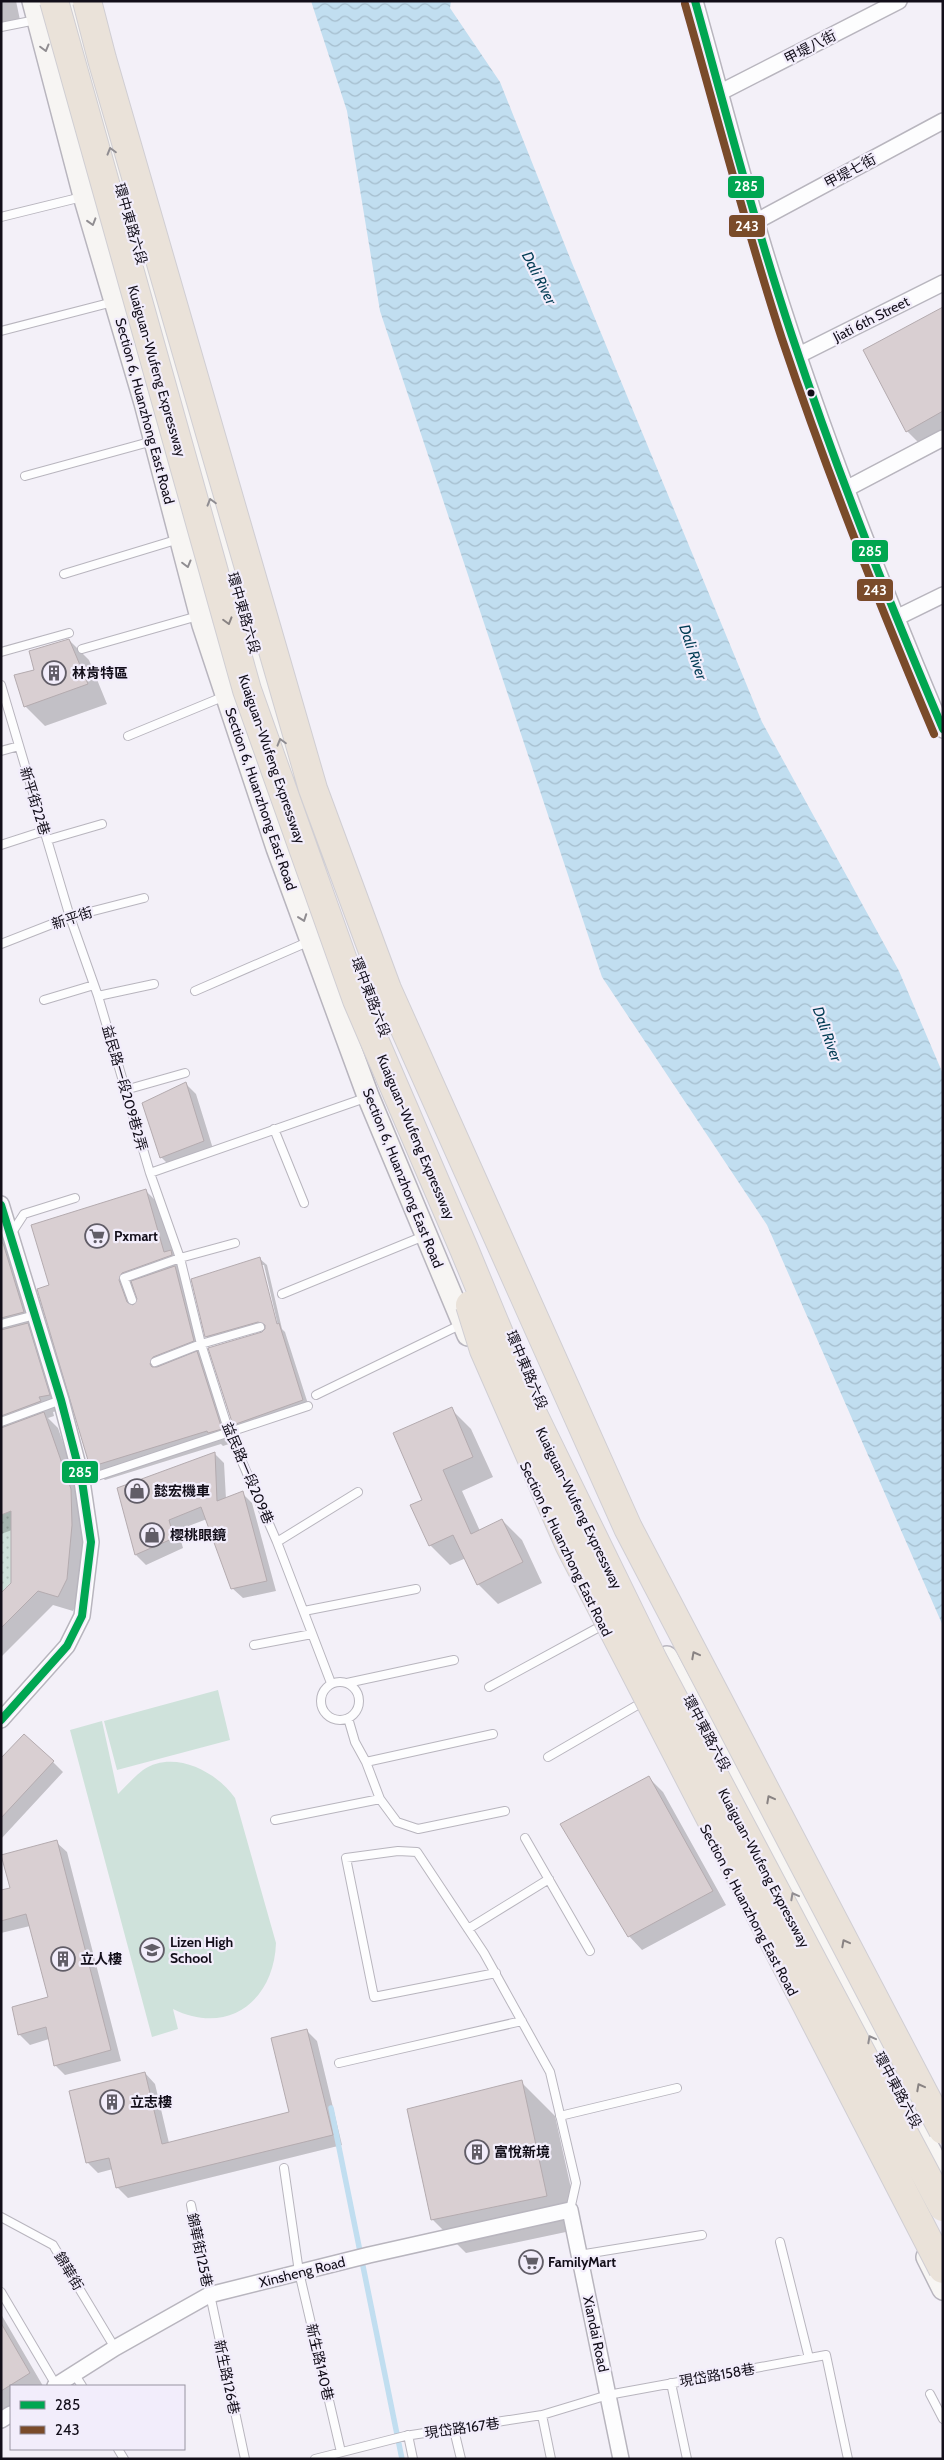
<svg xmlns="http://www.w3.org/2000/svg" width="944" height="2460" viewBox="0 0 944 2460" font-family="Cabin,'Noto Sans TC',sans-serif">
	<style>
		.park { fill: url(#park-dots) }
		.pitch { fill: #cfe2db }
		.water { fill: url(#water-waves) }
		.shadow { fill: #0003; fill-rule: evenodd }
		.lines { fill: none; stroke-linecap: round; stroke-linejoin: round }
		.stream { stroke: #c1def0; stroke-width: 5.5 }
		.building { fill: #d9cfd2; stroke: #b4abaf }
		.lane-casing { stroke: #b8b5be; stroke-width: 10 }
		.street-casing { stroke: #b8b5be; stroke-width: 18 }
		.secondary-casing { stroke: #b8b5be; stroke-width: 24 }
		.lane { stroke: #fdfdfe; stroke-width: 8 }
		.street { stroke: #fdfdfe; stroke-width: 15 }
		.secondary { stroke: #f7f5f3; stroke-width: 21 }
		.highway-bridge-casing { stroke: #d0ced3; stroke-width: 30; stroke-linecap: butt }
		.highway-bridge { stroke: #eae2d9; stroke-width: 28 }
		.bus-1-casing { stroke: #f2edfb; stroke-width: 11 }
		.bus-2-casing { stroke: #f2edfb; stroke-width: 11 }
		.bus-1 { stroke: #00a651; stroke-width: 8 }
		.bus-2 { stroke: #7a4b2a; stroke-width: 8 }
		.oneway { stroke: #908d91 }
		.oneway2 { stroke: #898383 }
		.bus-dot { fill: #120e19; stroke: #f2edfb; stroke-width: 2 }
		.labels { text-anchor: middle; stroke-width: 4.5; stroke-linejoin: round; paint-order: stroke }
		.street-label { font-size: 14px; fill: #120e19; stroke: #f2edfb }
		.poi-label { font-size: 14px; font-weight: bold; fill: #120e19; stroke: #f2edfb; text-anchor: start }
		.water-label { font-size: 15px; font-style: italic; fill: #023c54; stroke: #f2edfb }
		.line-badge { stroke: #f2edfb; stroke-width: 2 }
		.badge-label { font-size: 14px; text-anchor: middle; font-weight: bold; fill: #fff }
	</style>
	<defs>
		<pattern id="park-dots" width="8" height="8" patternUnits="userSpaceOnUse" patternTransform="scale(1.25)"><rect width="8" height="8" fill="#cfe2db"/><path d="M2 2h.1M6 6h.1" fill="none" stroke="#b1c1bb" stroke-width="1.8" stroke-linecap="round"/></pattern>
		<pattern id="water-waves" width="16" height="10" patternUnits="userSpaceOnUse" patternTransform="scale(1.25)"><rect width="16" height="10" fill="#c1def0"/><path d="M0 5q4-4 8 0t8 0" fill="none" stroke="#a5bdcd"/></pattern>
	</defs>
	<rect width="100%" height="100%" fill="#f3f0f8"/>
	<path class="park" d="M11,1511V1583L1,1593V1515Z"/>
	<path class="pitch" d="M218,1690L230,1740L117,1770L104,1721Z
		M102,1721L118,1794C126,1786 134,1777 143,1770C174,1749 217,1772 235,1798L276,1943C274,2001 228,2036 173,2009L178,2029L152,2037L70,1730Z"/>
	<path class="water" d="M311,1H451L450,8L500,82L572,263L762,722L899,971L943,1074V1626L767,1225L602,977L380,311L347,111Z"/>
	<path class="shadow" d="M1,1H16L20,20L1,25Z
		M943,309V433L921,445L907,431Z
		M69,640L89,660L107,704L45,726L25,706L35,671Z
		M186,1084L196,1094L214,1152L171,1167L161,1157Z
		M145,1190L159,1204L174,1255L184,1265L185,1269L179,1271L189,1281L207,1354L201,1357L211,1367L235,1442L223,1446L221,1444L105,1480L91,1467L38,1289L51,1286ZM135,1288L139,1299L136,1304L132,1294Z
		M1,1209L38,1326L31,1328L42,1339L63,1409L53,1412L54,1416L48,1418L58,1428L84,1504L85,1570L81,1594L73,1611L53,1605L1,1657V1595L12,1584V1530L1,1534Z
		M260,1259L267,1265L282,1329L285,1332L309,1407L241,1431L234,1424L262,1334L269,1327L213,1343L206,1336ZM261,1265H264L279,1330H277Z
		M451,1409L471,1429L493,1477L462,1491L480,1531L502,1520L522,1540L542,1583L498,1604L478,1584L466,1558L450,1565L430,1545L424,1501Z
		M214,1453L224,1463L226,1499L242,1493L252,1503L276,1591L243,1598L232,1588L207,1519L178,1530L183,1548L146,1565L136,1555Z
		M1,1760L53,1762L63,1772L1,1839Z
		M649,1778L663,1792L726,1905L642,1950L629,1936Z
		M56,1842L67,1852L121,2061L65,2075L55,2065L49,2039L30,2045L19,2034L50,1998L30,1926L1,1933V1892L12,1889Z
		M307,2031L317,2041L342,2145L128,2198L117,2187L113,2169L98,2173L88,2163L70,2092L145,2073L155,2084L169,2143L290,2113Z
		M521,2082L555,2116L580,2229L466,2253L432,2219Z
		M1,2314L43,2386H11V2406L1,2412Z"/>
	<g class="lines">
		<path class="stream" d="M331,2108L402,2459"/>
	</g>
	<path class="building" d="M943,307V411L906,432L863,350Z
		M69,639L88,684L24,707L14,675L34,670L29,651Z
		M186,1082L204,1141L160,1158L142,1103Z
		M146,1189L164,1252L171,1250L172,1255L122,1273L119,1280L127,1302L133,1305L137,1299L131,1281L175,1266L194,1341L153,1357L150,1364L152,1367H157L197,1351L222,1429L208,1433L207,1431L90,1467L37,1289L49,1285L31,1225Z
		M1,1243H3L24,1312L1,1318Z
		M260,1257L277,1324L279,1323L303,1400L233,1425L208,1348L262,1332L265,1329V1325L258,1322L205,1337L191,1279Z
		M28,1323L50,1395L39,1397L41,1401L1,1416V1330Z
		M452,1407L473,1457L443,1470L471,1534L502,1519L523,1562L477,1585L453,1535L429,1546L410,1505L422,1500L393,1433Z
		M44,1412L71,1489L72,1525L67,1579L58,1597L38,1591L1,1628V1593L11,1583V1511L1,1515V1428Z
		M215,1452L217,1501L243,1491L267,1581L231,1589L201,1507L169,1520L174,1538L135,1555L117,1488Z
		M24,1734L54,1761L1,1818V1758Z
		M649,1776L713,1891L628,1937L560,1824Z
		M57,1840L111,2050L54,2066L46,2027L18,2035L12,2007L48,1997L26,1914L1,1921V1890L10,1888L1,1855Z
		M307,2029L333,2135L116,2188L109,2158L86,2163L69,2091L145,2072L162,2144L289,2112L271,2038Z
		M522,2080L547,2196L431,2220L407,2109Z
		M1,2323L30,2373L1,2391Z"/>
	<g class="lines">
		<g class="lane-casing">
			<path id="lane" d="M1,27L36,20
				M1,217L82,197
				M1,331L113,302
				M25,476L153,441
				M64,574L179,539
				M82,649L198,616
				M1,652L69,633
				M1,685L70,917L98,996L150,1173L180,1258L201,1344L229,1432L277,1542L331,1683
				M128,736L225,696
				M1,751L19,746
				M47,840L102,824
				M1,845L44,831
				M1,944L70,917L144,898
				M195,991L310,941
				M98,996L154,984
				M44,1000L94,985
				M125,1090L185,1073
				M274,1129L304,1203
				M150,1173L368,1097
				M11,1234L24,1214L75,1198
				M282,1294L424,1236
				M132,1300L124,1278L180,1258L235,1243
				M1,1324L35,1315
				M155,1362L201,1344L260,1327
				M316,1395L462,1324
				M1,1422L61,1400
				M82,1481L308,1406
				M277,1542L358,1492
				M304,1611L416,1589
				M254,1645L312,1634
				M321 1701a19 19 0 1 1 38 0a19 19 0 1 1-38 0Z
				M347,1683L454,1660
				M489,1687L603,1625
				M348,1718L355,1742L366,1762L380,1799L397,1822L418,1829L505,1811
				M548,1757L641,1703
				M366,1762L493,1734
				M275,1820L380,1799
				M525,1838L590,1951
				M468,1929L549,1879
				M496,1973L374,1997L346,1858L398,1851L417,1852L484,1953L550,2072L576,2183L570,2210
				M339,2063L522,2021
				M560,2116L677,2088
				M284,2168L299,2272L341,2452
				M191,2205L245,2459
				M1,2217L53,2245L115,2348
				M780,2242L809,2358
				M579,2255L702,2235
				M1,2292L56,2385
				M75,2375L82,2386
				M671,2383L687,2459
				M930,2394L943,2419
				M542,2415L551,2459
				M454,2430L461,2459
				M408,2435L413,2459
				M118,2449L124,2459
				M315,2459L405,2436L542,2415L608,2395L826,2355L848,2459"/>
		</g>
		<g class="street-casing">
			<path id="street" d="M695,1C721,93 744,186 773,277C821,431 880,581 943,730
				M721,92L899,1
				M757,221L943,121
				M799,355L943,283
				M846,489L943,438
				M896,618L943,595
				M1,1204L61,1400L82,1481L91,1542L82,1616L67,1646L1,1720
				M55,2386L115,2348L209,2295L369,2255L570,2210L621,2459
				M1,2420L11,2414"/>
		</g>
		<g class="secondary-casing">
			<path id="secondary" d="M33,1L84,196L145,403L203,625L277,848L368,1096L468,1335
				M70,1L167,350L297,793
				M667,1657L943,2175
				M927,2257L943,2289"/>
		</g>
		<use href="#lane" class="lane"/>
		<use href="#street" class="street"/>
		<use href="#secondary" class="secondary"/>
		<g class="highway-bridge-casing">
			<path id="highway-bridge" d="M54,1L247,690L357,1000L464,1249L529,1406L653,1660L943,2207
				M87,1L102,59L313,789L387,989L628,1528L943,2130
				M470,1305L484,1350L569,1544L943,2269"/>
		</g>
		<use href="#highway-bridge" class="highway-bridge"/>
		<g class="bus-1-casing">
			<path id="bus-1" d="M695,1C726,113 755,225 792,336C836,469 888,600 943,729
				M1,1205L61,1400L82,1481L91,1542L82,1616L67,1646L1,1720"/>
		</g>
		<g class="bus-2-casing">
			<path id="bus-2" d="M685,4C717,116 746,229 782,339C827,473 879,604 934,734"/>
		</g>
		<use href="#bus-1" class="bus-1"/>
		<use href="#bus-2" class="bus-2"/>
	</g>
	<defs><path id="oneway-chevron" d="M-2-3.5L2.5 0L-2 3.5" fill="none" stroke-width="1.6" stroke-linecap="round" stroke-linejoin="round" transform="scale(1.25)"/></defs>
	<g class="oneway">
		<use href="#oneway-chevron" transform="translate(45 48) rotate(75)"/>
		<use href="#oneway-chevron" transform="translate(111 151) rotate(-106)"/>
		<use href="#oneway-chevron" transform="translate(92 222) rotate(73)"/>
		<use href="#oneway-chevron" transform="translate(211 502) rotate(-106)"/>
		<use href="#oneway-chevron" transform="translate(187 564) rotate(75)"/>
		<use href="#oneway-chevron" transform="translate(281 742) rotate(-106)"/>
		<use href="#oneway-chevron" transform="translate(303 918) rotate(70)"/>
		<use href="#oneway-chevron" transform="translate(794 1896) rotate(-118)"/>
		<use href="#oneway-chevron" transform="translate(871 2039) rotate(-118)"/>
	</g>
	<g class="oneway2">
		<use href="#oneway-chevron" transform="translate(228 621) rotate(74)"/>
		<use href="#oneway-chevron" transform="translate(695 1655) rotate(-118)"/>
		<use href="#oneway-chevron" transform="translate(770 1799) rotate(-118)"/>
		<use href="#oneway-chevron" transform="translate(845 1943) rotate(-118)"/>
		<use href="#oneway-chevron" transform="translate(920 2087) rotate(-118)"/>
	</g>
	<defs>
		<g id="building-ring" transform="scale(1.25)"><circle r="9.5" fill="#f2edfb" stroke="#615d67" stroke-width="1.5"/><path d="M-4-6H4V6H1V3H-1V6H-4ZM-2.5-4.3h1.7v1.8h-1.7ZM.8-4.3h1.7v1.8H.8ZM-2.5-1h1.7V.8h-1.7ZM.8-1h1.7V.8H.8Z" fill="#615d67"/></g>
		<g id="supermarket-ring" transform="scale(1.25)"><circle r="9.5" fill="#f2edfb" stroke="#615d67" stroke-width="1.5"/><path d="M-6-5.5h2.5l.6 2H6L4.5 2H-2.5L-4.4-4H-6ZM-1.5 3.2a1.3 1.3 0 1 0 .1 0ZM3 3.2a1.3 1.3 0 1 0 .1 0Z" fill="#615d67"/></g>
		<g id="shop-ring" transform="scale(1.25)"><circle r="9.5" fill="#f2edfb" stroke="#615d67" stroke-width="1.5"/><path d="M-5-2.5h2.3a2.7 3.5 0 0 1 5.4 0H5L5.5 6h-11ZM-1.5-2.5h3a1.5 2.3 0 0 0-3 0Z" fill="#615d67"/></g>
		<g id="school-ring" transform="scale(1.25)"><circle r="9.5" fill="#f2edfb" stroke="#615d67" stroke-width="1.5"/><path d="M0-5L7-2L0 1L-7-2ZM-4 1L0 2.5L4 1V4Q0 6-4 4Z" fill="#615d67"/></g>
	</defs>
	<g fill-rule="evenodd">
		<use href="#building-ring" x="54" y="673"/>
		<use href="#supermarket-ring" x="97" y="1236"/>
		<use href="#shop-ring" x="137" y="1491"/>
		<use href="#shop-ring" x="152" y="1535"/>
		<use href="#school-ring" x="152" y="1950"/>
		<use href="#building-ring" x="63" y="1959"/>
		<use href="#building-ring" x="112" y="2102"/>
		<use href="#building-ring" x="477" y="2152"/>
		<use href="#supermarket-ring" x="531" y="2262"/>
	</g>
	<circle class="bus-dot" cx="811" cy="393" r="4.5"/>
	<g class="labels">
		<g class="street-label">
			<text transform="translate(810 47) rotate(-27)" y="5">甲堤八街</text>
			<text transform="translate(850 171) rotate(-28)" y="5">甲堤七街</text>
			<text transform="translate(131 224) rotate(74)" y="5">環中東路六段</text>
			<text transform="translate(871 319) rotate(-27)" y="5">Jiati 6th Street</text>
			<text transform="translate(157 371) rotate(74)" y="5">Kuaiguan-Wufeng Expressway</text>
			<text transform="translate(145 411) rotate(75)" y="5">Section 6, Huanzhong East Road</text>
			<text transform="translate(244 613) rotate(74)" y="5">環中東路六段</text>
			<text transform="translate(272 759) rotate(71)" y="5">Kuaiguan-Wufeng Expressway</text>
			<text transform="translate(261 799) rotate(71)" y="5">Section 6, Huanzhong East Road</text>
			<text transform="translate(35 801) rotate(73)" y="5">新平街22巷</text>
			<text transform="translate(72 918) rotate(-18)" y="5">新平街</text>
			<text transform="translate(371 997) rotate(69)" y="5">環中東路六段</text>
			<text transform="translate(125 1088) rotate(74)" y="5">益民路一段209巷2弄</text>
			<text transform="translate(416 1137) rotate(67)" y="5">Kuaiguan-Wufeng Expressway</text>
			<text transform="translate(403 1178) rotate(68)" y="5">Section 6, Huanzhong East Road</text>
			<text transform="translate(527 1370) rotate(67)" y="5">環中東路六段</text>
			<text transform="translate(248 1473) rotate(67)" y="5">益民路一段209巷</text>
			<text transform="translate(579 1508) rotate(64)" y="5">Kuaiguan-Wufeng Expressway</text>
			<text transform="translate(566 1549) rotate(64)" y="5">Section 6, Huanzhong East Road</text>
			<text transform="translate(707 1733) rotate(62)" y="5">環中東路六段</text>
			<text transform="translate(764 1868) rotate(62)" y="5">Kuaiguan-Wufeng Expressway</text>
			<text transform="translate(749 1910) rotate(62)" y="5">Section 6, Huanzhong East Road</text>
			<text transform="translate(898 2090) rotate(62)" y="5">環中東路六段</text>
			<text transform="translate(200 2250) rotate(78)" y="5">錦華街125巷</text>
			<text transform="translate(69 2271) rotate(59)" y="5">錦華街</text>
			<text transform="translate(302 2272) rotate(-14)" y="5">Xinsheng Road</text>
			<text transform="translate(596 2334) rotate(78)" y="5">Xiandai Road</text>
			<text transform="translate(320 2362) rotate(77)" y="5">新生路140巷</text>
			<text transform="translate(717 2375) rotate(-10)" y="5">現岱路158巷</text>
			<text transform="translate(227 2377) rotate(78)" y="5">新生路126巷</text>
			<text transform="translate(462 2428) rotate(-8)" y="5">現岱路167巷</text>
		</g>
		<g class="poi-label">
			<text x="72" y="678">林肯特區</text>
			<text x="114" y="1241">Pxmart</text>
			<text x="154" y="1496">懿宏機車</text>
			<text x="170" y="1540">櫻桃眼鏡</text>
			<text x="170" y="1947">Lizen High<tspan x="170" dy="16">School</tspan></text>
			<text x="80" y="1964">立人樓</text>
			<text x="130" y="2107">立志樓</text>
			<text x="494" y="2157">富悅新境</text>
			<text x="548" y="2267">FamilyMart</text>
		</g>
		<g class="water-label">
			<text transform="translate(539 278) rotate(63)" y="5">Dali River</text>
			<text transform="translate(693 652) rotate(71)" y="5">Dali River</text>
			<text transform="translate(827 1034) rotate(70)" y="5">Dali River</text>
		</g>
	</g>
	<g class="line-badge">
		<rect x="727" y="175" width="38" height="24" rx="5" fill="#00a651"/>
		<rect x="728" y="214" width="38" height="24" rx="5" fill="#7a4b2a"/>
		<rect x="851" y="539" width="38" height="24" rx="5" fill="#00a651"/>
		<rect x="856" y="578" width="38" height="24" rx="5" fill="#7a4b2a"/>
		<rect x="61" y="1460" width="38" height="24" rx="5" fill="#00a651"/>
	</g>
	<g class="badge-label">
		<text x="746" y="191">285</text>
		<text x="747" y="231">243</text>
		<text x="870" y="556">285</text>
		<text x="875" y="595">243</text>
		<text x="80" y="1477">285</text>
	</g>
	<rect width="944" height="2460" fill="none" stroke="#120e19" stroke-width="5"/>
	<rect x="10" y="2385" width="175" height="65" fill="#f2edfb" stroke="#9894a1"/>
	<rect x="20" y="2401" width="25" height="8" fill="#00a651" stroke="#9894a1"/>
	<text x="55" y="2410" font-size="15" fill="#120e19">285</text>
	<rect x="20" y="2426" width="25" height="8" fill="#7a4b2a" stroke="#9894a1"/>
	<text x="55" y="2435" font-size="15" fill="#120e19">243</text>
</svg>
